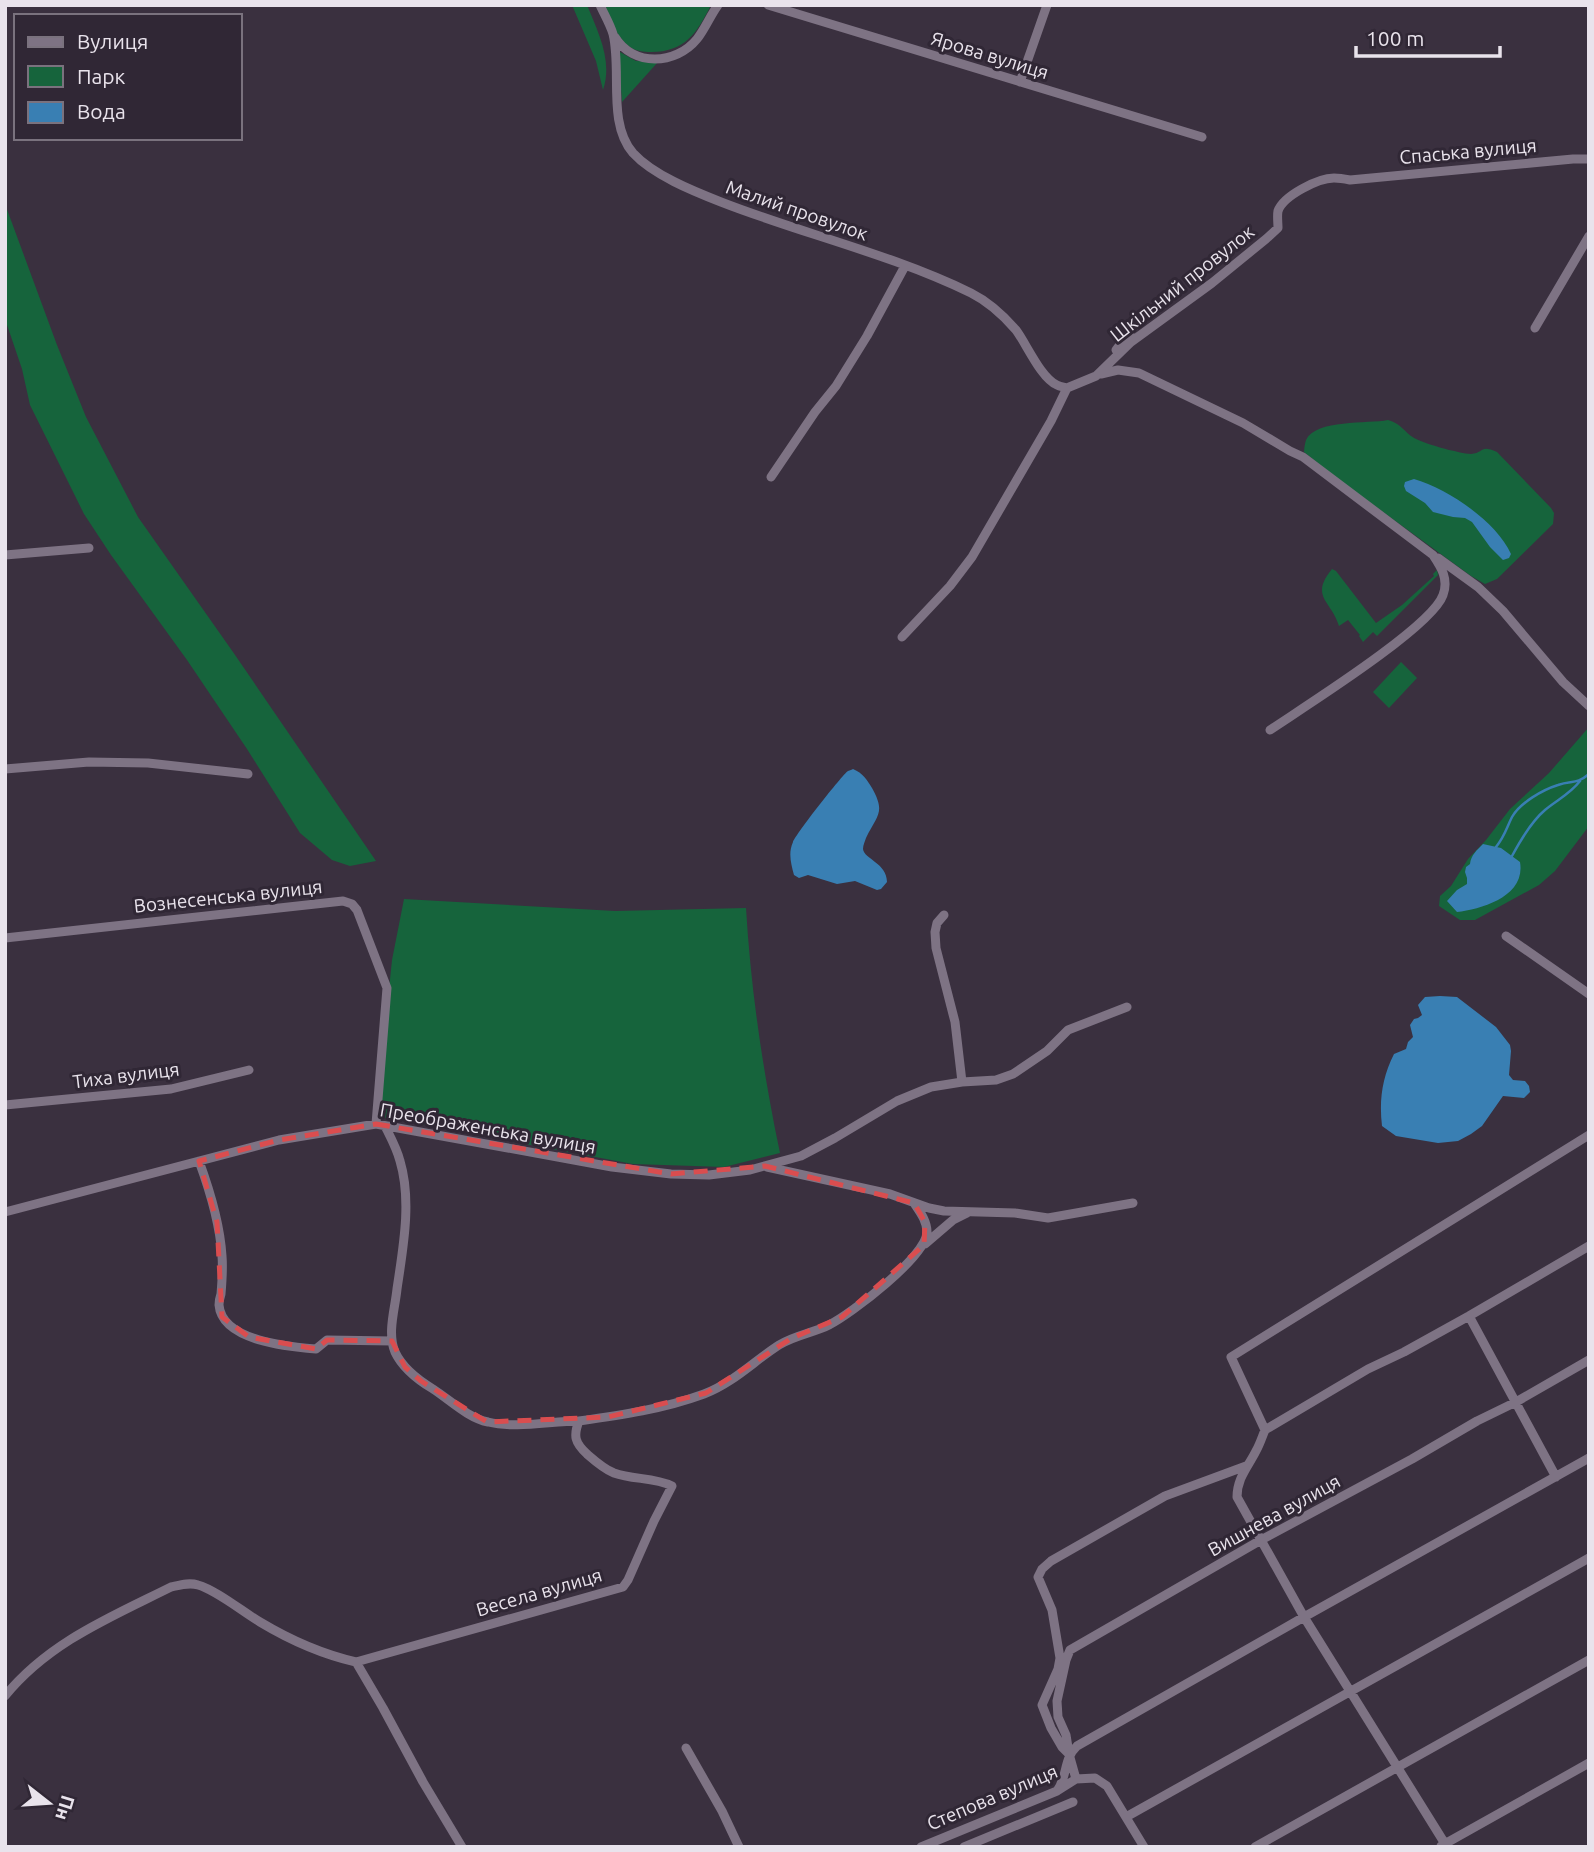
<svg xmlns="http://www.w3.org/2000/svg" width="1594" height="1852" viewBox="0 0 1594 1852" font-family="Ubuntu,sans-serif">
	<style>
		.green { fill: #16643c }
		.water { fill: #397fb3 }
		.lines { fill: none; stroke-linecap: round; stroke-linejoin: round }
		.stream { stroke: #397fb3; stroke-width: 2.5 }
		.minor { stroke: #7e7384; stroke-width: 9 }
		.marked { fill: none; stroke: #da4d4f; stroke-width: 5; stroke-dasharray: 14 9; stroke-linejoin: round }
		.labels { text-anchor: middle; stroke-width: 6; stroke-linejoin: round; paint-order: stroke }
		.street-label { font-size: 19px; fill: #e9e3ec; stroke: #302735 }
	</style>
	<rect width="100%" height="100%" fill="#3a303f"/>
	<path class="green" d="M572,5H587C598,32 613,61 603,90L596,61Z
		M604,5H711C697,33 685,52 651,52C644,52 635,51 630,47C617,38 610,19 604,5Z
		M618,51L636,61L658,62L622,102Z
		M5,204L57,345L86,417L138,517L233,652L376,861L350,866L332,860L300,833L247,749L187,660L111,555L84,514L30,405L22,369L5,319Z
		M1388,420C1401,424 1402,429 1411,436C1419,442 1439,447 1449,450C1456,451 1464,454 1471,454C1484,453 1480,444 1497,452L1551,508L1554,513L1553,524L1497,579L1485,584L1471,576L1339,480L1304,452C1304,449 1305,443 1306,440C1316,419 1368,424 1388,420Z
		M1332,569L1336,571L1376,623L1402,605L1434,576L1433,574L1437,570L1438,575L1377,636L1373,632L1363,642L1359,636L1360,635L1348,620L1339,626C1332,601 1309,597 1332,569Z
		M1401,662L1417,678L1389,708L1373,692Z
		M1589,727V826L1555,871L1539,885L1475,920H1460L1439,906L1440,896L1451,886L1468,859L1486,840L1510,809L1549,773Z
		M404,899L615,911L746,908C751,991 763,1072 780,1153L724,1167L633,1164L376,1116L392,960Z"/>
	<path class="water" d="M1414,479C1448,489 1496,521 1511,554L1509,558L1503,560L1490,547L1472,522L1465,518L1453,517L1433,512L1425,503L1406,491L1404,486L1405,482Z
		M853,769C863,773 867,780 872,788C886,813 877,815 866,838C865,841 863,845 863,849C864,859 887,863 887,882L881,889L877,890L855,881L837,884L808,875L799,878L794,875C791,864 788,853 793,842C796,834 842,775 848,771C850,770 852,770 853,769Z
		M1483,844L1501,848L1520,862C1526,896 1482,909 1457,912L1447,901L1457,890L1467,884V878L1465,872L1466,867L1470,864C1471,855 1477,850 1483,844Z
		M1440,996L1457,997L1496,1027L1510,1045L1511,1051L1509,1075L1513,1080L1525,1081L1529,1086L1530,1092L1524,1098L1503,1096L1482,1126L1471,1134L1458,1141L1438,1143L1396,1136L1382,1126C1379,1100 1382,1078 1394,1054L1406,1049L1408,1042L1413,1037L1410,1025L1414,1019L1418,1018L1422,1015L1418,1005L1425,997Z"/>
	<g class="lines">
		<path class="stream" d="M1496,847C1505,836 1506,829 1512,817C1520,803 1542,790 1558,785C1572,780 1576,785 1589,774
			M1512,856C1520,841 1532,821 1545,810C1557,800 1570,794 1580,781"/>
		<path class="minor" d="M600,5C604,14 610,24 613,34C622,71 607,123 633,153C653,175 693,191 721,202C803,234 891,254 971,293C989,302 1003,315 1016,330C1027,345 1041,378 1057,385C1060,387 1064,387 1067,388
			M768,5L1202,137
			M615,37C633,67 676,65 697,39C705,29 710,16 718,5
			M1020,82L1047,5
			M1535,328L1589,236
			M1116,350L1146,311
			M1101,374L1118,370L1139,373L1243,423L1290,451L1303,457L1433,555C1441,567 1449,579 1443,595C1432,627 1304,707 1270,730
			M771,477L815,412L836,386L867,336L905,266
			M5,555L89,548
			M1438,558L1478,587L1503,611L1563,682L1589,706
			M902,637L950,586L972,557L1051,421L1067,388L1096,376L1131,342L1212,283L1266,239L1278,228C1278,223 1277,216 1278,211C1283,196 1318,178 1334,178C1339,178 1345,179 1350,180L1573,159H1589
			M5,769L89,762L148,763L248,774
			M944,915L937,923L935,932L936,948L955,1022L962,1082
			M1506,936L1589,994
			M5,938L343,901L352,904L357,910L387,988L376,1124
			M5,1105L171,1089L249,1070
			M385,1126C391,1138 397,1149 400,1161C412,1201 403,1248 397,1289C395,1309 387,1333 395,1352C403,1369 418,1380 433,1389C450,1400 468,1418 488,1422C516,1429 551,1421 579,1421
			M199,1161C210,1191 220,1224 222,1256C223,1268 222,1282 221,1294C220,1297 219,1302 219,1305C222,1341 289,1347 316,1349L327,1340L392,1341
			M767,1167L890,1194L929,1208L944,1211L1015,1213L1048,1218L1133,1203
			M5,1212L279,1140L376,1124L612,1167L671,1174L709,1175L750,1170L801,1156L835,1138L897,1101L931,1087L962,1082L996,1080L1013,1074L1047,1051L1068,1030L1127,1007
			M925,1244L953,1220L967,1213
			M1469,1316L1556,1477
			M1265,1430L1368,1369L1404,1352L1469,1316L1589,1246
			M356,1662L383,1708L423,1782L462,1847
			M5,1696C49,1642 111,1617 171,1587C180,1585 189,1582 198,1585C216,1590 243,1612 260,1622C290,1640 321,1654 356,1662L623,1587L628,1580L654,1521L672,1486C654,1477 633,1480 614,1473C604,1469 595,1461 587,1454C575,1443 573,1436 579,1421C622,1415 663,1409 704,1394C733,1383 754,1361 779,1345C795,1335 813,1333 829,1325C851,1314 927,1256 927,1232C927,1221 920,1212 914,1203
			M686,1748L722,1811L739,1847
			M1069,1754L1066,1735L1058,1717L1057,1701L1066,1660L1070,1650L1261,1540L1412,1459L1477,1421L1516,1402L1589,1360
			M1057,1791C1068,1776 1063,1759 1077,1746L1304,1617L1589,1458
			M1126,1817L1589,1558
			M1441,1846L1589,1763
			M921,1847L1057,1791L1076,1779
			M964,1847L1073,1802
			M1144,1847L1107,1786L1095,1778L1076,1779L1069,1754L1062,1747L1051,1728L1042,1705L1058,1669L1060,1658L1052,1610L1038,1577L1042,1569L1051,1561L1165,1496L1246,1466
			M1255,1847L1589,1660
			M1447,1847L1304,1617L1237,1497C1237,1478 1248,1467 1256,1451C1260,1444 1262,1437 1265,1430L1231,1357L1589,1135"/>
	</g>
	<path class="marked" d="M376,1124L671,1174L765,1166L914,1203L925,1222L924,1245L842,1317L792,1338L706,1393L608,1417L487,1422L421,1381L405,1367L392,1341L327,1340L316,1349L249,1337L222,1317L217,1222L199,1161L279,1140Z"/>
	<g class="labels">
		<g class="street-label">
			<text transform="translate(990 55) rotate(17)" y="7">Ярова вулиця</text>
			<text transform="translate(1468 151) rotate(-5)" y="7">Спаська вулиця</text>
			<text transform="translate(797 210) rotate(19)" y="7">Малий провулок</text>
			<text transform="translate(1182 283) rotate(-38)" y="7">Шкільний провулок</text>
			<text transform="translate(228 896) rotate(-6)" y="7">Вознесенська вулиця</text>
			<text transform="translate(126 1075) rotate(-7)" y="7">Тиха вулиця</text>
			<text transform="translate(488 1128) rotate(10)" y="7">Преображенська вулиця</text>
			<text transform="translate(1274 1515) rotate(-29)" y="7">Вишнева вулиця</text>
			<text transform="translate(539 1592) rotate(-16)" y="7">Весела вулиця</text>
			<text transform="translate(992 1797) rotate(-23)" y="7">Степова вулиця</text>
		</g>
	</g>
	<rect width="1594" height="1852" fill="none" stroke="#e9e3ec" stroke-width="14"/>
	<rect x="14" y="14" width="228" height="126" fill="#302735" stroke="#7a727e" stroke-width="2"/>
	<rect x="28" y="37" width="35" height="10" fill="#7e7384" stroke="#7a727e" stroke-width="2"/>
	<text x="77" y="49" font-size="21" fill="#e9e3ec">Вулиця</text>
	<rect x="28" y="66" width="35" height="21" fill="#16643c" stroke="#7a727e" stroke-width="2"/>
	<text x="77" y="84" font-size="21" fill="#e9e3ec">Парк</text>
	<rect x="28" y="102" width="35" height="21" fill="#397fb3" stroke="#7a727e" stroke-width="2"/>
	<text x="77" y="119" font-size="21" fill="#e9e3ec">Вода</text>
	<g transform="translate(49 1803) rotate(107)" stroke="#302735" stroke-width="5" paint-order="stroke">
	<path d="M0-5L12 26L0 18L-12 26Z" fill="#e9e3ec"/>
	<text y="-10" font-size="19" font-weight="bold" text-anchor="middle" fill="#e9e3ec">Пн</text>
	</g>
	<path d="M1356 46v10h144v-10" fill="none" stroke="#e9e3ec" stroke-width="3.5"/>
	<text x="1366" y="46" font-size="21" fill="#e9e3ec" stroke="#302735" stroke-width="5" paint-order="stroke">100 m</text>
</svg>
